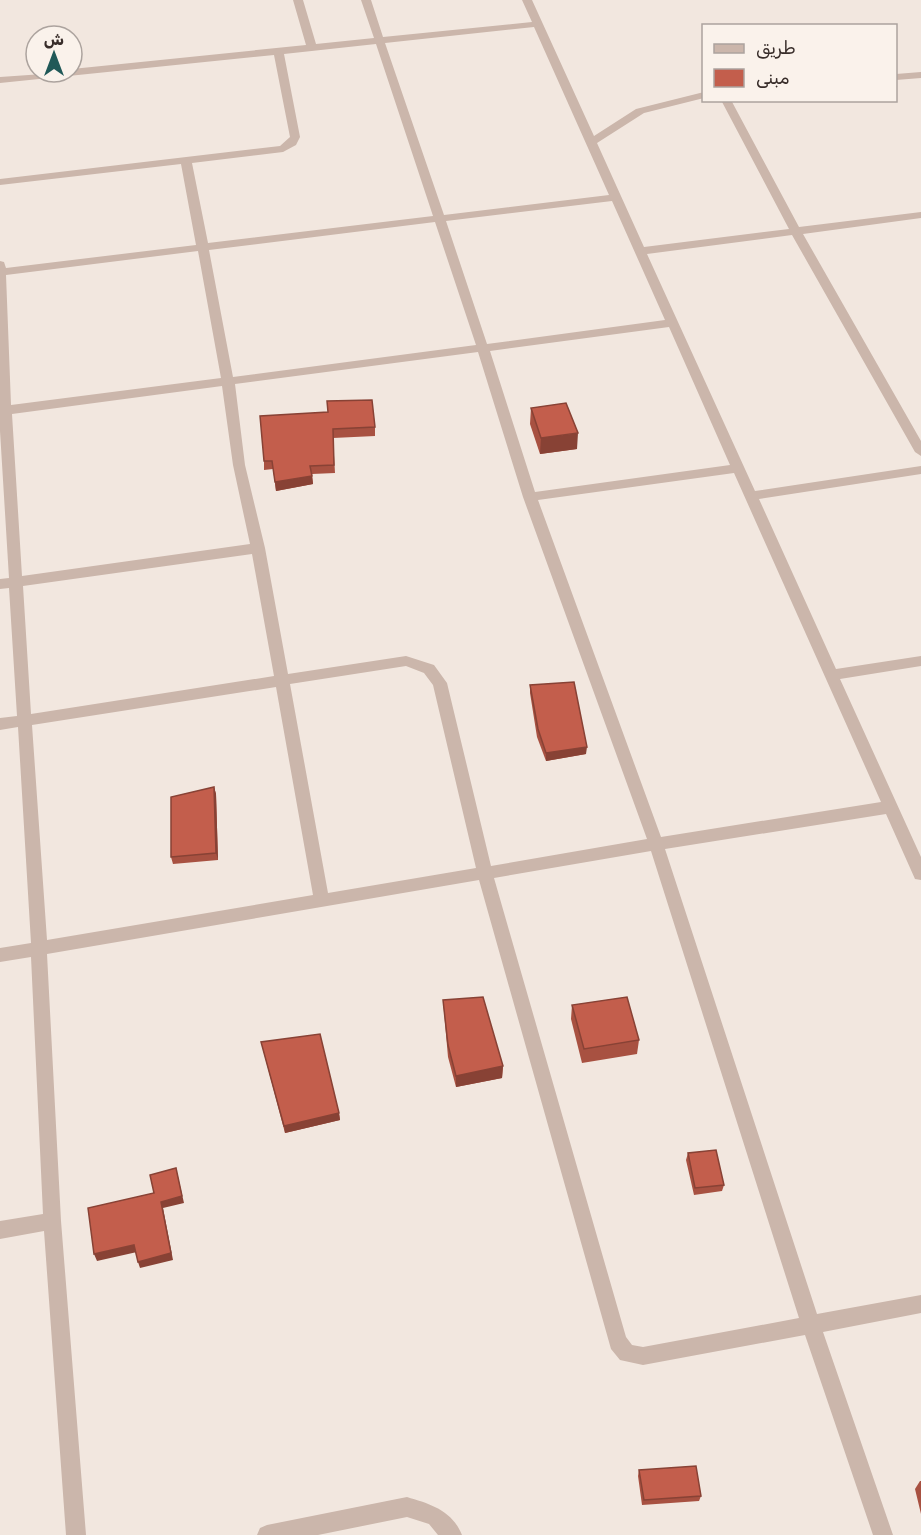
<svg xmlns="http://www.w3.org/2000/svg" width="921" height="1535" viewBox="0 0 921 1535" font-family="Rubik,Cairo,sans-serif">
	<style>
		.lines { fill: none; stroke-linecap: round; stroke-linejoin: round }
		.street { fill: #cbb6ab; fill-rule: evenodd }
		.wall { fill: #a85141 }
		.shaded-wall { fill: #884235 }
		.building { fill: #c35e4c; stroke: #884235; stroke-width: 1.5 }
	</style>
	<rect width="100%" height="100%" fill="#f2e7df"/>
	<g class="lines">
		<path class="street" d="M293,0H303L316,44L374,38L361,0H371L383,37L532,22L522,0H532L594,136L636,109L704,92V98L644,113L597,143L644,247L789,229L721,100H731L799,227L921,212V218L803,234L921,441V456L915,452L792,235L647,254L755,491L921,466V474L759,499L836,669L921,656V666L840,679L921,857V880L915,879L886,814L665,849L817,1314L921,1295V1313L823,1332L893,1535H873L805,1335L643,1365L620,1360L611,1349L479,880L47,954L61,1221L86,1535H66L44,1231L0,1239V1221L43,1214L31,957L0,962V948L31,943L18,727L0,730V718L17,716L9,588L0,589V579L9,578L0,431V261L4,262L6,268L196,245L181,164L0,185V179L280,146L290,137L274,55L0,83V77L72,72V69L306,45ZM534,27L609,195L444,215L385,43ZM376,44L433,216L208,243L192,163L283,152L296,145L300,137L284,54ZM612,201L665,320L487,344L446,221ZM435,222L476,345L233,377L209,250ZM198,251L221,378L11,405L6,275ZM669,327L730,465L535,492L490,351ZM478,352L523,497L647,839L491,866L447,683L434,665L406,656L288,674L265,548L245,465L235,384ZM222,386L233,465L250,544L22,576L12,414ZM734,473L881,802L661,837L538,500ZM252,554L274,676L31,714L23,586ZM406,666L424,673L433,685L476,868L328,893L290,684ZM276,687L313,895L47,940L32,725ZM651,851L799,1318L643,1347L632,1345L626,1337L494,878Z
			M921,72V78L896,80V74Z
			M407,1497C430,1504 452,1510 462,1535H438L429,1524L407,1517L318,1535H257L260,1528L267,1525Z"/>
	</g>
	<path class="wall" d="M531,408L577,449L540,454L530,424Z
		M328,412L375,427V436L333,438L335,473L312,474L313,484L276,491L273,469L264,470V461Z
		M530,685L586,754L546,761L537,737L530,693Z
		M214,787L216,794L218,860L173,864L171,857Z
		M443,1000L503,1066L502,1078L456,1087L448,1057L444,1012Z
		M572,1005L639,1040L637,1054L582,1063L571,1019Z
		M261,1042L339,1113L340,1120L285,1133Z
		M688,1153L724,1185L722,1191L694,1195L686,1160Z
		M639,1470L701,1496L699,1501L642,1505L638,1476Z
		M920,1481H921V1514L915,1489Z"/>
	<path class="shaded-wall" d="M578,433L577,449L540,454L541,438Z
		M312,476L313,484L276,491L275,482Z
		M587,747L586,754L546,761V753Z
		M214,787L216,794L218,860L216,853Z
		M503,1066L502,1078L456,1087V1076Z
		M339,1113L340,1120L285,1133L284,1126Z
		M176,1168L184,1203L163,1208L173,1260L140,1268L138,1262L161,1202Z
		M134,1245L137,1252L97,1261L94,1254Z"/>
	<path class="building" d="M372,400L375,427L333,429L334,465L310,466L312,476L275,482L272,461H264L260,416L328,412L327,401Z
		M566,403L578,433L541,438L531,408Z
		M574,682L587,747L546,753L538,729L530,685Z
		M214,787L216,853L171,857V797Z
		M483,997L503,1066L456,1076L448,1045L443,1000Z
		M627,997L639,1040L584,1049L572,1005Z
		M320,1034L339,1113L284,1126L261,1042Z
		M716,1150L724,1185L695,1188L688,1153Z
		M176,1168L182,1196L161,1202L171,1253L138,1262L134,1245L94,1254L88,1208L154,1193L150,1175Z
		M696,1466L701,1496L644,1500L639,1470Z"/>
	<rect x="702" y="24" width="195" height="78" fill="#faf2eb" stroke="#aca39e" stroke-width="1.5"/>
	<rect x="714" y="44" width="30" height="9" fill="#cbb6ab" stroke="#aca39e" stroke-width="1.5"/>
	<text x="756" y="54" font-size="18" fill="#382d2a">طريق</text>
	<rect x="714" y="69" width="30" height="18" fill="#c35e4c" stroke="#aca39e" stroke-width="1.5"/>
	<text x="756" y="84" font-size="18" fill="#382d2a">مبنى</text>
	<g transform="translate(54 54)"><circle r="28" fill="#faf2eb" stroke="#aca39e" stroke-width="1.5"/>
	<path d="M0-4.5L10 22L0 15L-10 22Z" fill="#205958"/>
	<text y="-9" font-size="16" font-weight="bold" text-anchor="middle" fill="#382d2a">ش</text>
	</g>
</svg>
